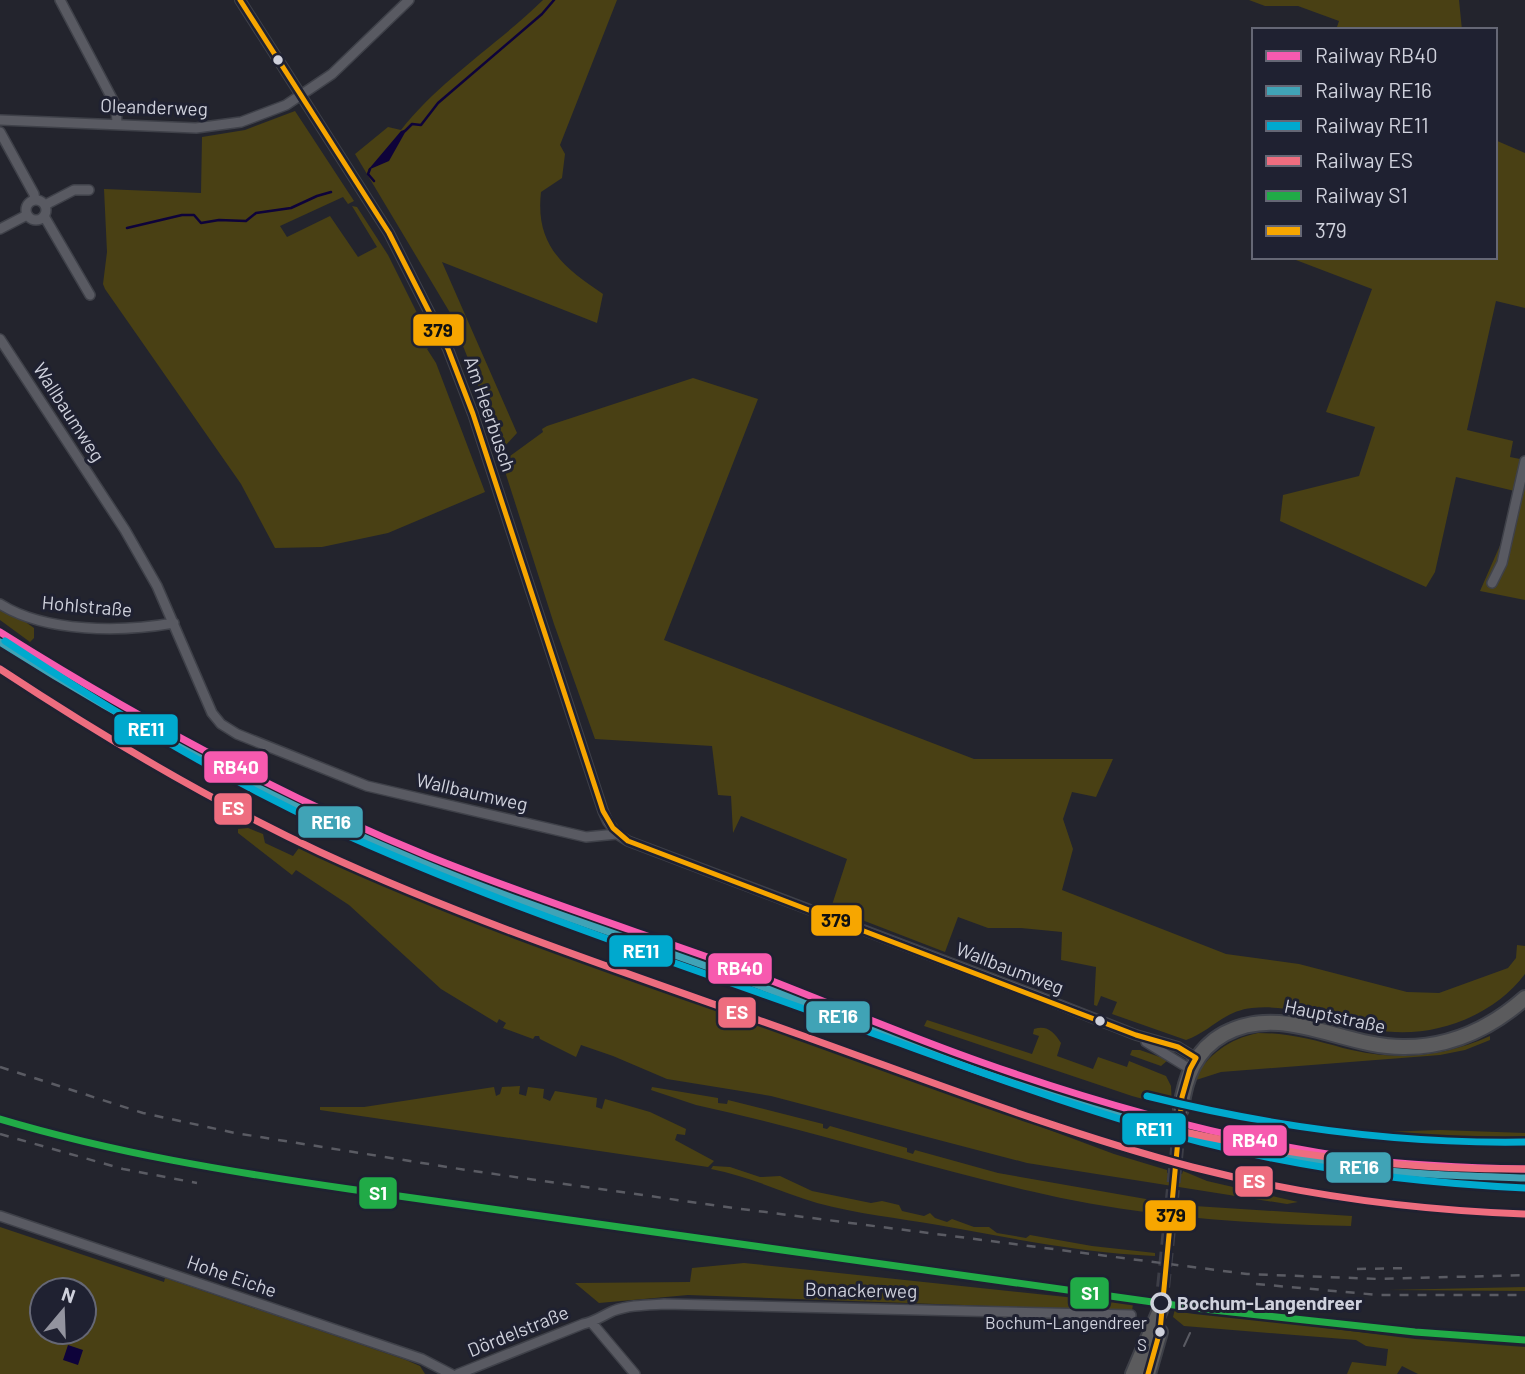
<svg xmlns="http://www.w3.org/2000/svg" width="1525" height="1374" viewBox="0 0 1525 1374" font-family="Barlow,sans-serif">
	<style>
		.green { fill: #494014; fill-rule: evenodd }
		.water { fill: #0e033a }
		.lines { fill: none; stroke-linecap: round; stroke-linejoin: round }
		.stream { stroke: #0e033a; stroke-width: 2.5 }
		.primary-tunnel { stroke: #3d3e47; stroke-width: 14; stroke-dasharray: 14 7; stroke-linecap: butt }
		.street-casing { stroke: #3f4149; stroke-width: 12 }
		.primary-casing { stroke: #3f4149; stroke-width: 18 }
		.street { stroke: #595a62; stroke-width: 9 }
		.primary { stroke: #5b5b5d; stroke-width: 14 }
		.tram { stroke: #5a5b63; stroke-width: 2 }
		.rail { stroke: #5a5b63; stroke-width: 2.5; stroke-dasharray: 9 9; stroke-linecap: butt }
		.bus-1-casing { stroke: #1f2131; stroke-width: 10 }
		.bus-1 { stroke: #f7a600; stroke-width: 5 }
		.rail-1-casing { stroke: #1f2131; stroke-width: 12 }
		.rail-2-casing { stroke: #1f2131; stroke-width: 12 }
		.rail-3-casing { stroke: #1f2131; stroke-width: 12 }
		.rail-4-casing { stroke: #1f2131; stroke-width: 12 }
		.rail-5-casing { stroke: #1f2131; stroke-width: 12 }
		.rail-1 { stroke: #f75aaf; stroke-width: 7 }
		.rail-2 { stroke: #40a3b6; stroke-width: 7 }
		.rail-3 { stroke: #00a9ce; stroke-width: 7 }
		.rail-4 { stroke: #ee6d7f; stroke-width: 7 }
		.rail-5 { stroke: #21ab47; stroke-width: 7 }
		.bus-dot { fill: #cfd1dc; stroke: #1f2131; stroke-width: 2.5 }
		.stop-dot { fill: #1f2131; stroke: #cfd1dc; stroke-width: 3.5 }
		.labels { text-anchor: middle; stroke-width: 6; stroke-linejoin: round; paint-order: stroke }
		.bus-label { font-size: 17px; fill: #cfd1dc; stroke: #1f2131; text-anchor: end }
		.street-label { font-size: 19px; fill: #cfd1dc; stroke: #1f2131 }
		.stop-label { font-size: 19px; font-weight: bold; fill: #cfd1dc; stroke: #1f2131; text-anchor: start }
		.line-badge { stroke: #1f2131; stroke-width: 2.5 }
		.badge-label { font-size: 19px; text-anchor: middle; font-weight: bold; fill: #fff }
		.pale-badge-label { font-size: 19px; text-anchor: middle; font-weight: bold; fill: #111 }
	</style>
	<rect width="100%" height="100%" fill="#23242d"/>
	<path class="green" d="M543,0H617L560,145L565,154L562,178L541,192C535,245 563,267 603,294L597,323L442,262L517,433L505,446L499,448L475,376L449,311L355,154L388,127L401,130C441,79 497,45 543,0Z
		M1249,0H1459L1462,30H1336L1339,21L1298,6H1265Z
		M295,111L354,201L348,204L343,197L280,226L287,237L330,216L358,257L377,247L352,206L357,207L388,255L433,345L427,349L436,363L485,492L388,533L322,547L275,548L241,484L105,289L103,284L107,252L104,189L201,193L202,137L245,130Z
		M1495,140L1525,153V308L1496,301L1467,430L1513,441L1510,457L1520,459L1519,468L1525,469V600L1480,591L1523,493L1456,477L1435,572L1426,587L1280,521L1283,495L1359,476L1375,427L1326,412L1372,289L1288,257H1495Z
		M693,378L758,399L664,640L974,759H1113L1096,797L1072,792L1063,819L1073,849L1062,890L1226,954L1299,964L1407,992L1439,993L1508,968L1516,958L1517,945L1525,946V974C1491,1019 1427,1041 1372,1029C1332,1020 1294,1004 1252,1008C1223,1011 1210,1032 1186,1040L1112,1014L1117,1002L1101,996L1097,1006L1094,1005L1096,967L1061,960L1062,932L1021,928H988L958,917L945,952L831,908L847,859L741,816L733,833L731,796L718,795L712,746L595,739L554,624L502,462L543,432L542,429L547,426Z
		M0,604L34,628V638L30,642L0,620Z
		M248,828L263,834L265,843L293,856L304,841L354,867L581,955L1114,1154L1167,1170V1173L1182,1174L1183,1171L1207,1181L1298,1202L1287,1204L1027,1163L771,1096L667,1079L613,1056L581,1045L576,1057L540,1039L539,1036H535L533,1039L503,1028L506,1023L499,1019L497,1023L441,989L349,905L296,870L292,875L238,833V829Z
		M927,1020L1032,1054L1039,1036L1033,1034L1034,1029C1047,1025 1054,1032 1061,1043L1057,1056L1093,1069L1098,1057L1127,1067L1129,1061L1166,1076L1171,1086L1172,1107L1132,1096L924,1026Z
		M1258,1033C1288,1033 1314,1040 1343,1048C1394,1061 1441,1058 1490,1036V1040L1465,1050L1440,1055L1221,1072L1193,1081C1208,1054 1229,1039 1258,1033Z
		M1132,1050H1140L1168,1060L1161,1066L1130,1055Z
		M520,1086L519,1094L526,1096L528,1087L544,1089L543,1098L550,1101L555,1091L597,1098L596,1107L602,1109L605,1099L650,1112L686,1129L685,1135L677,1134L675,1140L714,1161L708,1167L320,1110V1107H364L494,1087L496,1096L500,1094L502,1087Z
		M652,1087L718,1098V1103L727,1104L728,1100L823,1124V1128L827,1129L830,1126L907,1148V1152L913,1154L915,1150L998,1173L1163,1202V1205L1178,1208L1179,1205L1352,1216L1351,1226C1243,1224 1135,1216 1030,1191C918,1165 808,1129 696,1105L651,1090Z
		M1440,1130L1525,1133V1145L1404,1143L1322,1134Z
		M713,1166L730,1167L760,1177L780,1176L812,1191L871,1203L882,1201L899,1205L902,1211L924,1216L930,1213L935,1218L947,1222L952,1219L974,1227H989L997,1233L1026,1238L1030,1235L1092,1246L1155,1253V1256C1082,1253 1010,1238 938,1225C898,1218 857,1214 817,1203C781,1192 748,1176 711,1169Z
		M0,1227L164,1282L165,1278L406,1360L420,1366L425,1374H0ZM42,1290H84V1332H42Z
		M744,1263L1133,1304L1132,1311L688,1295L599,1303L575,1283L690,1282L692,1268Z
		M1525,1287V1291L1388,1290Z
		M1175,1309L1415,1339L1525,1347V1374H1418L1402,1366L1397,1374H1347L1352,1362L1386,1366L1388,1349L1366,1346L1356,1340L1184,1326L1173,1317Z"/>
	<path class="water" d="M407,129L389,161L368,170L401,131Z
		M68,1345L83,1350L78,1365L63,1360Z"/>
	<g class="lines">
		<path class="stream" d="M405,131L412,124L421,125L438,103L542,14L554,0
			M370,169L368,174L374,181
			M127,228L182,215H194L201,223L219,220L246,221L256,213L291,208L317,196L331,192"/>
		<path class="primary-tunnel" d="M1161,1308L1181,1109"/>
		<g class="street-casing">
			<path id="street" d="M60,0L116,106L117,124
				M240,0L389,233L448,349L473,414L603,811L608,822L617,834
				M0,120L196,128L241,122L286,105L332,74L409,0
				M0,132L34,194L35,200
				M26 210a10 10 0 1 1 20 0a10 10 0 1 1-20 0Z
				M45,205L74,190H89
				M44,216L90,295
				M0,229L27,215
				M0,339L125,530L157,586L212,713L221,724L237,734L367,786L586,837L617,834L628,841L1035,995L1136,1035L1178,1047L1196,1058
				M1492,583L1502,563L1525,461
				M0,604C46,633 122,632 174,623
				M1146,1042L1190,1069
				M0,1216L422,1359L451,1374
				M592,1323L635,1374
				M458,1374L583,1324C594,1322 602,1316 613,1311C629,1305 647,1305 664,1304L1131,1315"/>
		</g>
		<g class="primary-casing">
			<path id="primary" d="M1181,1109C1185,1078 1195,1050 1224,1034C1283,1002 1343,1048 1405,1047C1450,1047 1491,1028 1525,998
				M1133,1374L1161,1308
				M1148,1374L1160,1332"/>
		</g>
		<use href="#street" class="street"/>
		<use href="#primary" class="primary"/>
		<path class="tram" d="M1184,1346L1190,1333"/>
		<path class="rail" d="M0,1067L143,1113L235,1133L466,1170L734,1208L1247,1274L1379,1279L1525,1275
			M0,1134L123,1169L197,1183
			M1357,1269L1410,1268
			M1256,1284L1379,1295H1525"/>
		<g class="bus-1-casing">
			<path id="bus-1" d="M240,0L389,233L448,349L473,414L603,811L613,828L628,841L1136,1035L1178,1047L1196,1058
				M1148,1374L1160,1331L1182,1097L1190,1069L1196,1058"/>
		</g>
		<use href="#bus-1" class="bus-1"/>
		<g class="rail-1-casing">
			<path id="rail-1" d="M0,632C137,718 278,795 428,856C532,898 639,932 744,970C823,1000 901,1034 981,1062C1105,1106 1231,1141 1361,1159C1416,1166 1470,1168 1525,1169"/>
		</g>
		<g class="rail-2-casing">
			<path id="rail-2" d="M0,642C134,727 274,801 421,862C524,905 631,938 736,977C818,1007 898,1043 981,1072C1105,1115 1231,1151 1361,1168C1416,1175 1470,1176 1525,1178"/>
		</g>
		<g class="rail-3-casing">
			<path id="rail-3" d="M5,641C110,710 217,775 331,828C488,900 651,954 813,1012C942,1057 1069,1108 1201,1142C1307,1169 1416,1183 1525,1188
				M1147,1096C1272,1127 1396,1144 1525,1142"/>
		</g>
		<g class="rail-4-casing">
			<path id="rail-4" d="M0,669C103,737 209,800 320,852C474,923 636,976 795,1033C927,1080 1057,1131 1192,1167C1301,1195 1412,1210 1524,1214
				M1141,1122C1268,1153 1394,1170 1525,1169"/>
		</g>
		<g class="rail-5-casing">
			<path id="rail-5" d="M0,1119C114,1153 231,1172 349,1189L1195,1308L1415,1332L1525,1340"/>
		</g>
		<use href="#rail-1" class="rail-1"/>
		<use href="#rail-2" class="rail-2"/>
		<use href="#rail-3" class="rail-3"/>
		<use href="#rail-4" class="rail-4"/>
		<use href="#rail-5" class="rail-5"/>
	</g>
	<g class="bus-dot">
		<circle cx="278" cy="60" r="6"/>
		<circle cx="1100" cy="1021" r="6"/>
		<circle cx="1160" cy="1332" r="6"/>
	</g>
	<circle class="stop-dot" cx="1161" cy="1303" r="9"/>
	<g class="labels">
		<g class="bus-label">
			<text x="1147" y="1329">Bochum-Langendreer<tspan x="1147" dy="22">S</tspan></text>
		</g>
		<g class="street-label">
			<text transform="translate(154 107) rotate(2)" y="7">Oleanderweg</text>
			<text transform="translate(69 412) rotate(57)" y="7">Wallbaumweg</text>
			<text transform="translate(490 414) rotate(71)" y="7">Am Heerbusch</text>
			<text transform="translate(87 606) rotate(5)" y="7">Hohlstraße</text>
			<text transform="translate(472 792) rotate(13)" y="7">Wallbaumweg</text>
			<text transform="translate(1010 968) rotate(21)" y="7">Wallbaumweg</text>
			<text transform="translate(1335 1016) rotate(12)" y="7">Hauptstraße</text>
			<text transform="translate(232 1276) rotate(19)" y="7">Hohe Eiche</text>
			<text transform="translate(861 1290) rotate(1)" y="7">Bonackerweg</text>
			<text transform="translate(518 1331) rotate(-22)" y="7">Dördelstraße</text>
		</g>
		<g class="stop-label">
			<text x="1177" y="1310">Bochum-Langendreer</text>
		</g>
	</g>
	<g class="line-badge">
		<rect x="412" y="313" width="53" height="34" rx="7" fill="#f7a600"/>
		<rect x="113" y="713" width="66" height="33" rx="7" fill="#00a9ce"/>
		<rect x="203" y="750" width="66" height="34" rx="7" fill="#f75aaf"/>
		<rect x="213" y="792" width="40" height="34" rx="7" fill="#ee6d7f"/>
		<rect x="297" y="805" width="67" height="34" rx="7" fill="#40a3b6"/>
		<rect x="810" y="904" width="53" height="33" rx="7" fill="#f7a600"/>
		<rect x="608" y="934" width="66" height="34" rx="7" fill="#00a9ce"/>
		<rect x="707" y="952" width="66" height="33" rx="7" fill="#f75aaf"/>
		<rect x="717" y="996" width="40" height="33" rx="7" fill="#ee6d7f"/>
		<rect x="805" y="1000" width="66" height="34" rx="7" fill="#40a3b6"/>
		<rect x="1121" y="1112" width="66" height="34" rx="7" fill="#00a9ce"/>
		<rect x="1222" y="1124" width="66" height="33" rx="7" fill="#f75aaf"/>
		<rect x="1325" y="1151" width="67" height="33" rx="7" fill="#40a3b6"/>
		<rect x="1234" y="1165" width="40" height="33" rx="7" fill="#ee6d7f"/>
		<rect x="358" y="1176" width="40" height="34" rx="7" fill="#21ab47"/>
		<rect x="1144" y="1199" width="53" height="33" rx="7" fill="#f7a600"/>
		<rect x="1069" y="1276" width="41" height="34" rx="7" fill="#21ab47"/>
	</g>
	<g class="badge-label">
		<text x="146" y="736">RE11</text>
		<text x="236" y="774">RB40</text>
		<text x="233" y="815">ES</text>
		<text x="331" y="829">RE16</text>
		<text x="641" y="958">RE11</text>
		<text x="740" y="975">RB40</text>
		<text x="737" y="1019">ES</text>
		<text x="838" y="1023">RE16</text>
		<text x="1154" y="1136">RE11</text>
		<text x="1255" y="1147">RB40</text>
		<text x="1359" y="1174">RE16</text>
		<text x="1254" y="1188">ES</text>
		<text x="378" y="1200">S1</text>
		<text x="1090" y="1300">S1</text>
	</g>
	<g class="pale-badge-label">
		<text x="438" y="337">379</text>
		<text x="836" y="927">379</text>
		<text x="1171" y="1222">379</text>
	</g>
	<rect x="1252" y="28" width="245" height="231" fill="#1f2131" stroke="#656775" stroke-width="2"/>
	<rect x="1266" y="51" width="35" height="10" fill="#f75aaf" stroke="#656775" stroke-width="2"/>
	<text x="1315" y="63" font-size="21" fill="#cfd1dc">Railway RB40</text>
	<rect x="1266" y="86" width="35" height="10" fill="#40a3b6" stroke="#656775" stroke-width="2"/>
	<text x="1315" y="98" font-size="21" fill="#cfd1dc">Railway RE16</text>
	<rect x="1266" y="121" width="35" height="10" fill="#00a9ce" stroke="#656775" stroke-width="2"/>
	<text x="1315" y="133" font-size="21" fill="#cfd1dc">Railway RE11</text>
	<rect x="1266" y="156" width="35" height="10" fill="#ee6d7f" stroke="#656775" stroke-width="2"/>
	<text x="1315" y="168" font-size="21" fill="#cfd1dc">Railway ES</text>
	<rect x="1266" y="191" width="35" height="10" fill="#21ab47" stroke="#656775" stroke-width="2"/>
	<text x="1315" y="203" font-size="21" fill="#cfd1dc">Railway S1</text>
	<rect x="1266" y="226" width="35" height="10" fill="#f7a600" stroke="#656775" stroke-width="2"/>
	<text x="1315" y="238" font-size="21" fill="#cfd1dc">379</text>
	<g transform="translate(63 1311) rotate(19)"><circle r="33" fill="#1f2131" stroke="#656775" stroke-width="2"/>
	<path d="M0-5L12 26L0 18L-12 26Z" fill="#93949f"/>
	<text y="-10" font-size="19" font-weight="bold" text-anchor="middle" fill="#cfd1dc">N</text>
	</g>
</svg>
